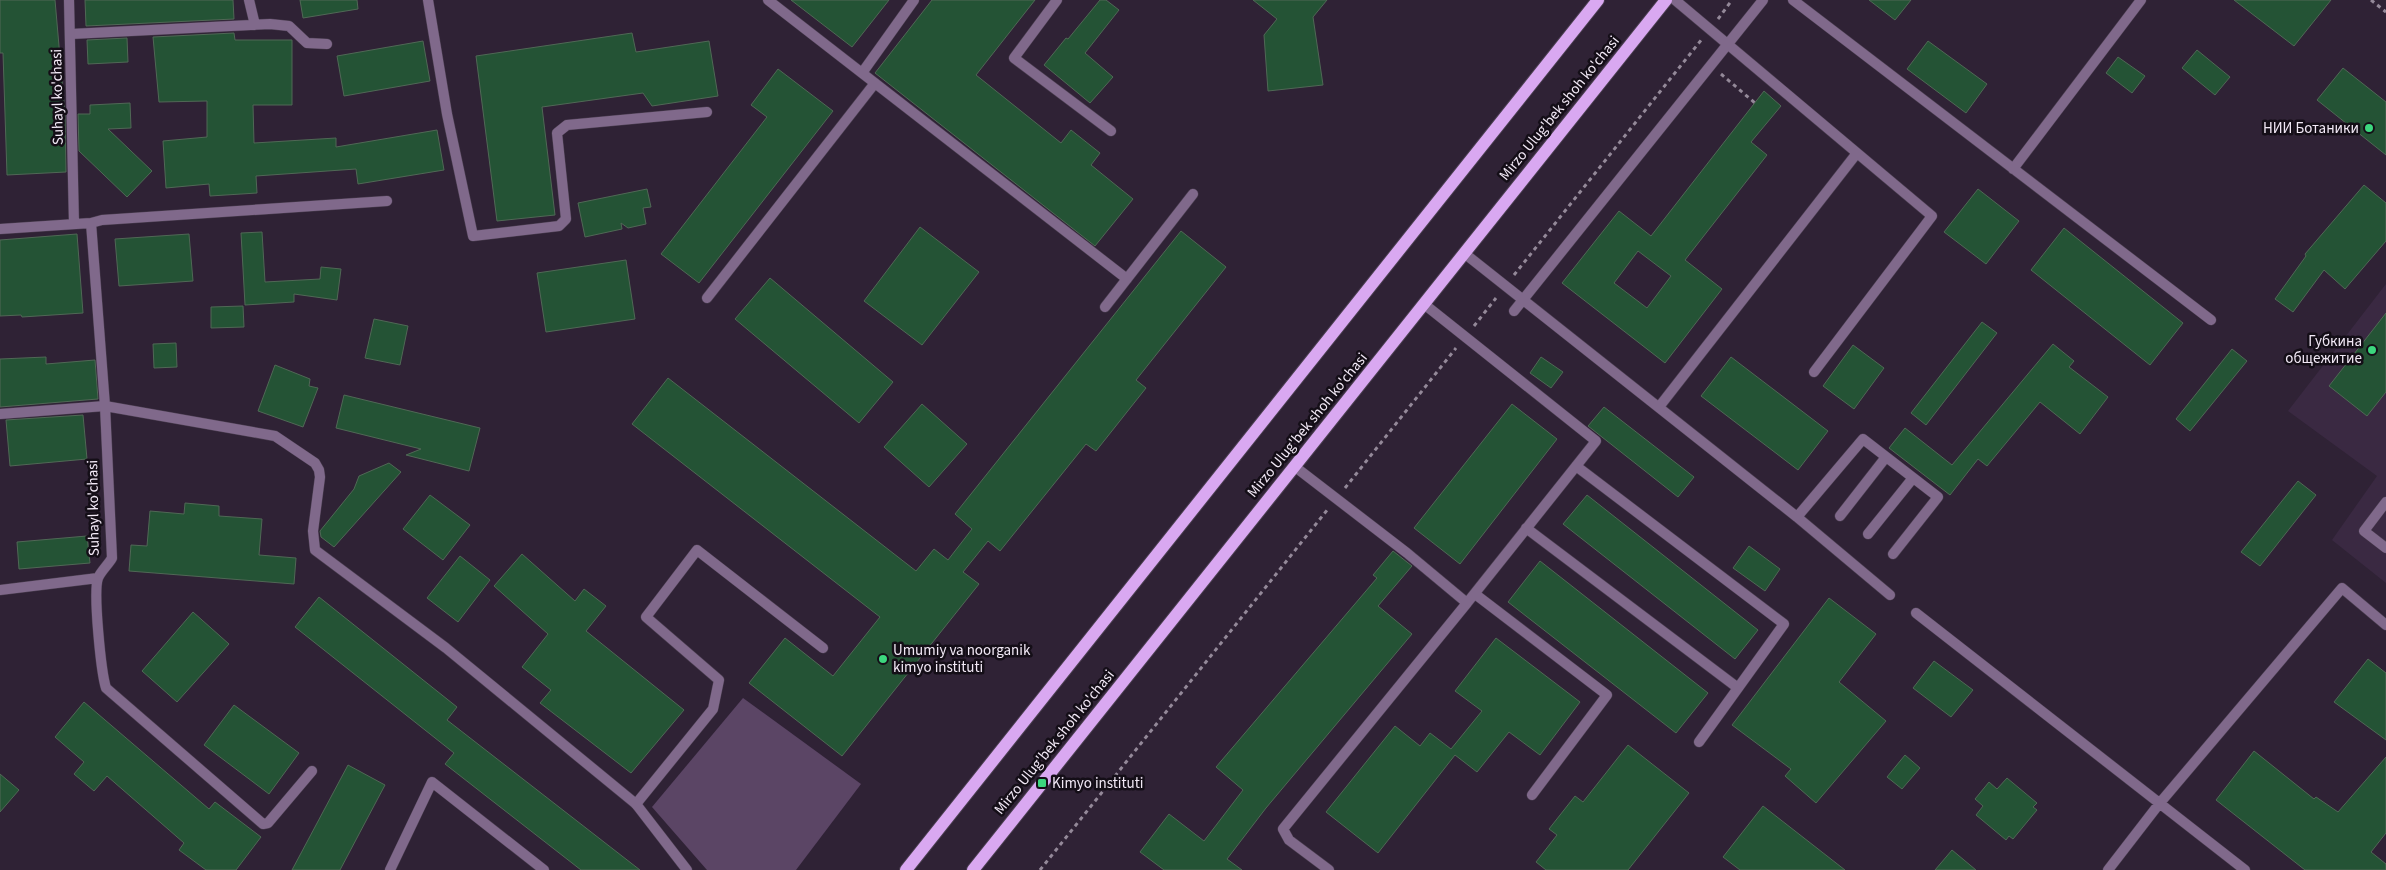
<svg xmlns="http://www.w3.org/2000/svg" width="2386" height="870" viewBox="0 0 2386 870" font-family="'Source Sans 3',sans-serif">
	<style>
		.built { fill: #3a2942 }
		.green { fill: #5b4565 }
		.building { fill: #245335; stroke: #506856; fill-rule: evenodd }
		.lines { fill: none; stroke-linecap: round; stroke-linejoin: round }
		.service-casing { stroke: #4a3e50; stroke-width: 11 }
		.minor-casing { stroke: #4a3e50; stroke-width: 11 }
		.primary-casing { stroke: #4a3e50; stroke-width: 14 }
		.path { stroke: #948999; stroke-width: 3; stroke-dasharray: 4 4; stroke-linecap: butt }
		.service { stroke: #80698b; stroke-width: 10 }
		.minor { stroke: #80698b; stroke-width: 10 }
		.primary { stroke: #d9a8f1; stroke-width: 12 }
		.poi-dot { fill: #3cd77e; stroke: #140e17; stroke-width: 2 }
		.labels { text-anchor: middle; stroke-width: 5; stroke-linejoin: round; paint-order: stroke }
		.street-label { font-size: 15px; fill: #f2e9f6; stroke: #140e17 }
		.poi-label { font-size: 15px; fill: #f2e9f6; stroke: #140e17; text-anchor: end }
	</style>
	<rect width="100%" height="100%" fill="#2f2235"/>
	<path class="built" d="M2386,284V583L2332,540L2377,476L2288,411Z"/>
	<path class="green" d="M743,698L861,784L796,870H707L652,807Z"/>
	<path class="building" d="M0,0H55L65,115L66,172L7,175L3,53H0Z
		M85,0H233L234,19L86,26Z
		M300,0H357L358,9L303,18Z
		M791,0H889L852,47Z
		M932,0H1035L976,75L1061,143L1071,130L1100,153L1091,165L1133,199L1095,246L875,73Z
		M1100,0H1106L1119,10L1085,53L1113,77L1090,103L1044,65L1066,38L1068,39Z
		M1253,0H1327L1313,17L1323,85L1268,91L1264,35L1277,19Z
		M1869,0H1911L1895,20Z
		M2234,0H2331L2294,46Z
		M234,33L235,40H292V105H253L254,143L336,138V147L437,130L444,170L358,184L356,169L256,176L257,193L210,196L209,184L166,188L163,141L207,137V101L159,102L153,37Z
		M632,33L636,52L709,41L718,96L652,106L643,93L542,107L555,215L497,221L476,56Z
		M127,38L128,62L88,64L87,40Z
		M423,41L430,81L344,96L337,56Z
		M1928,41L1987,84L1966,113L1907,69Z
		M2197,50L2230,77L2215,95L2182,68Z
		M2118,57L2145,76L2132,93L2106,73Z
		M2343,68L2386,102V155L2317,100Z
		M778,69L833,111L699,283L661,254L767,117L751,105Z
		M1764,91L1781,106L1751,142L1767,155L1685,260L1722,289L1665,363L1562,283L1619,211L1651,236ZM1638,251L1671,276L1647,308L1614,283Z
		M130,103L131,128L108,129L152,171L127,197L79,151L78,114H90V105Z
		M2364,185L2386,203V241L2345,289L2324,270L2293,312L2275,299L2306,256L2305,254Z
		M647,189L651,207L643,208L646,224L628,228L621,223L622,229L585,237L578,203Z
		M1978,189L2019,221L1986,264L1944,232Z
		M920,227L979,272L922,345L864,301Z
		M2064,228L2183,323L2150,365L2031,270Z
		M1181,231L1226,267L1136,380L1146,388L1096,451L1086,444L1000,551L988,541L963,572L979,584L842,756L749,683L785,638L833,676L880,617L632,424L668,378L916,571L934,549L948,560L972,529L955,514Z
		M262,232L265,282L320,279L321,267L341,269L337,300L294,294V302L245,305L241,233Z
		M77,234L83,313L22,317L21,315L0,316V240Z
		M189,234L193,281L119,286L115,239Z
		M626,260L635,319L546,332L537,273Z
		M770,278L893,382L859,423L735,319Z
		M243,306L244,327L211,328V307Z
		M2386,313V392L2367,416L2329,386Z
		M374,319L408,326L400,365L365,358Z
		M1982,322L1997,333L1926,425L1911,413Z
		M176,343L177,367L154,368L153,344Z
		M2053,344L2074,361L2069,367L2108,397L2080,434L2040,402L1987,466L1978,459L1950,495L1889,448L1905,428L1952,465Z
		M1853,345L1884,368L1854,409L1823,386Z
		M2232,349L2247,361L2190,431L2176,419Z
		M46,357V364L95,360L98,399L0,407V359Z
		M1541,357L1563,372L1551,388L1530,373Z
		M1731,357L1828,431L1798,470L1701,396Z
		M275,365L310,379L309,386L318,388L303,427L258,411Z
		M344,395L480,428L469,471L406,455L421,449L336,428Z
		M922,404L967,444L929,487L884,447Z
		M1512,404L1557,439L1460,564L1414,528Z
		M1604,407L1694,477L1678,497L1588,426Z
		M83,415L87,459L10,466L6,420Z
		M389,463L401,472L334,547L321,537L320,531L354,489L359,476Z
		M2298,481L2316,495L2260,566L2241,552Z
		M430,495L470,525L443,560L403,529Z
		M1587,495L1758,630L1735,659L1563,524Z
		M185,503L219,506V516L262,519L259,555L296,558L294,584L129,571L131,545L147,546L150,511L184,514Z
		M87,536L90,563L19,569L17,542Z
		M1749,546L1780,569L1765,591L1733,568Z
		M1393,551L1412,566L1378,606L1412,634L1266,808L1227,859L1242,870H1164L1140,852L1169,814L1204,841L1243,790L1216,767L1377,578L1373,575Z
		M522,554L575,601L584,589L606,606L586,631L684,710L631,773L540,703L551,690L522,667L548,634L494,586Z
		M460,556L490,580L458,622L427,598Z
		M1540,561L1708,693L1676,733L1508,602Z
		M319,597L457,707L447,720L640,870H581L445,764L454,753L295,627Z
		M1829,598L1876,634L1839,682L1886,721L1816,803L1785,776L1791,769L1732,725Z
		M193,612L229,644L177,702L142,671Z
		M1496,638L1580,702L1540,755L1509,732L1477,772L1455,755L1378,853L1326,812L1395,726L1420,746L1430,733L1451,749L1482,711L1455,691Z
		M2368,659L2386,673V740L2334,702Z
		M1934,661L1973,690L1951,717L1913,688Z
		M84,702L209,809L215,802L261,837L236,870H206L179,850L184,843L107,776L94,791L74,774L84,762L55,737Z
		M234,705L299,753L269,794L204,745Z
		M1628,745L1689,793L1628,870H1546L1536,862L1557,835L1549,829L1575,796L1583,802Z
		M2254,751L2314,799L2316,797L2338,812L2386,757V833L2371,852L2386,864V870H2305L2216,800Z
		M1905,755L1920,768L1902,789L1887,777Z
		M348,765L385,785L340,870H292Z
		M0,774L19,790L0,812Z
		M2007,778L2037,803L2033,807L2037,810L2013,839L2009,836L2006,840L1976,815L1983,806L1975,799L1989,782L1997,789Z
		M1763,806L1845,870H1740L1723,857Z
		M1952,850L1976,870H1935Z"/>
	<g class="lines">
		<g class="service-casing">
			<path id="service" d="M249,0L255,25
				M428,0L447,114L473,236L559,226L566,219L557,133L567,125L707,112
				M768,0L1127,279
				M1057,0L1014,58L1111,131
				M1675,0L1932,216L1814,372
				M1793,0L2211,320
				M71,34L270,24L289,26L307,43L327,44
				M862,73L914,0
				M2013,169L2141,0
				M1464,253L1797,517L1890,595
				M707,298L875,83
				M1424,304L1596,441L1467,603
				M1105,307L1193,194
				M1514,311L1763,0
				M1659,407L1857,153
				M0,414L105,406
				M1294,466L1407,553L1467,603L1283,829L1289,840L1329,870
				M2386,502L2364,531L2386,548
				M1840,516L1886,457
				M1797,517L1863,439L1938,497L1893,554
				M1526,528L1738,688L1784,624L1576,466
				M1868,534L1913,478
				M1475,594L1607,695L1532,795
				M1916,613L2245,870
				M1699,742L1738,688
				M636,804L713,709L719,680L646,617L697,550L823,648
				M390,870L432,782L544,870
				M2108,870L2159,804L2342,588L2386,625"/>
		</g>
		<g class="minor-casing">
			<path id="minor" d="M69,0L74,224
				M91,223L105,406L112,558C108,565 101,571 98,578C93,592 101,672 106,688L263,824L268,823L312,771
				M0,229L91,223L102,220L387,201
				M105,406L275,436L315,463L319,470L320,477L313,531L315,550L446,648L636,804L687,870
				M0,590L98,578"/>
		</g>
		<g class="primary-casing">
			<path id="primary" d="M906,870L1598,0
				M973,870L1666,0"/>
		</g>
		<path class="path" d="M2371,0L2386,12
			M1718,19L1732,0
			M1721,74L1755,103
			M1514,275L1702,39
			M1474,326L1496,298
			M1345,488L1456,348
			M1040,870L1328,509"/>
		<use href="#service" class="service"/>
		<use href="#minor" class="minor"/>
		<use href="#primary" class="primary"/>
	</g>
	<g class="poi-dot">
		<circle cx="2369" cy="128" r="5"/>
		<circle cx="2372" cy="350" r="5"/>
		<circle cx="883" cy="659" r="5"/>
		<rect x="1037" y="778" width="10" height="10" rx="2.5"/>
	</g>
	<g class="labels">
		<g class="street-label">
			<text transform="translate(57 97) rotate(-91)" y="5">Suhayl ko'chasi</text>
			<text transform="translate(1559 108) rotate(-51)" y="5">Mirzo Ulug'bek shoh ko'chasi</text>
			<text transform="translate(1307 425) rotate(-51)" y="5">Mirzo Ulug'bek shoh ko'chasi</text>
			<text transform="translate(93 508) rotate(-91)" y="5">Suhayl ko'chasi</text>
			<text transform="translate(1054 742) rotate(-51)" y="5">Mirzo Ulug'bek shoh ko'chasi</text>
		</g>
		<g class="poi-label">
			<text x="2359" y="133">НИИ Ботаники</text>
			<text x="2362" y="346">Губкина<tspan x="2362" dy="17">общежитие</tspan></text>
			<text x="893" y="655" text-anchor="start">Umumiy va noorganik<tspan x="893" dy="17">kimyo instituti</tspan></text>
			<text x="1052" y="788" text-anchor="start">Kimyo instituti</text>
		</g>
	</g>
</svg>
